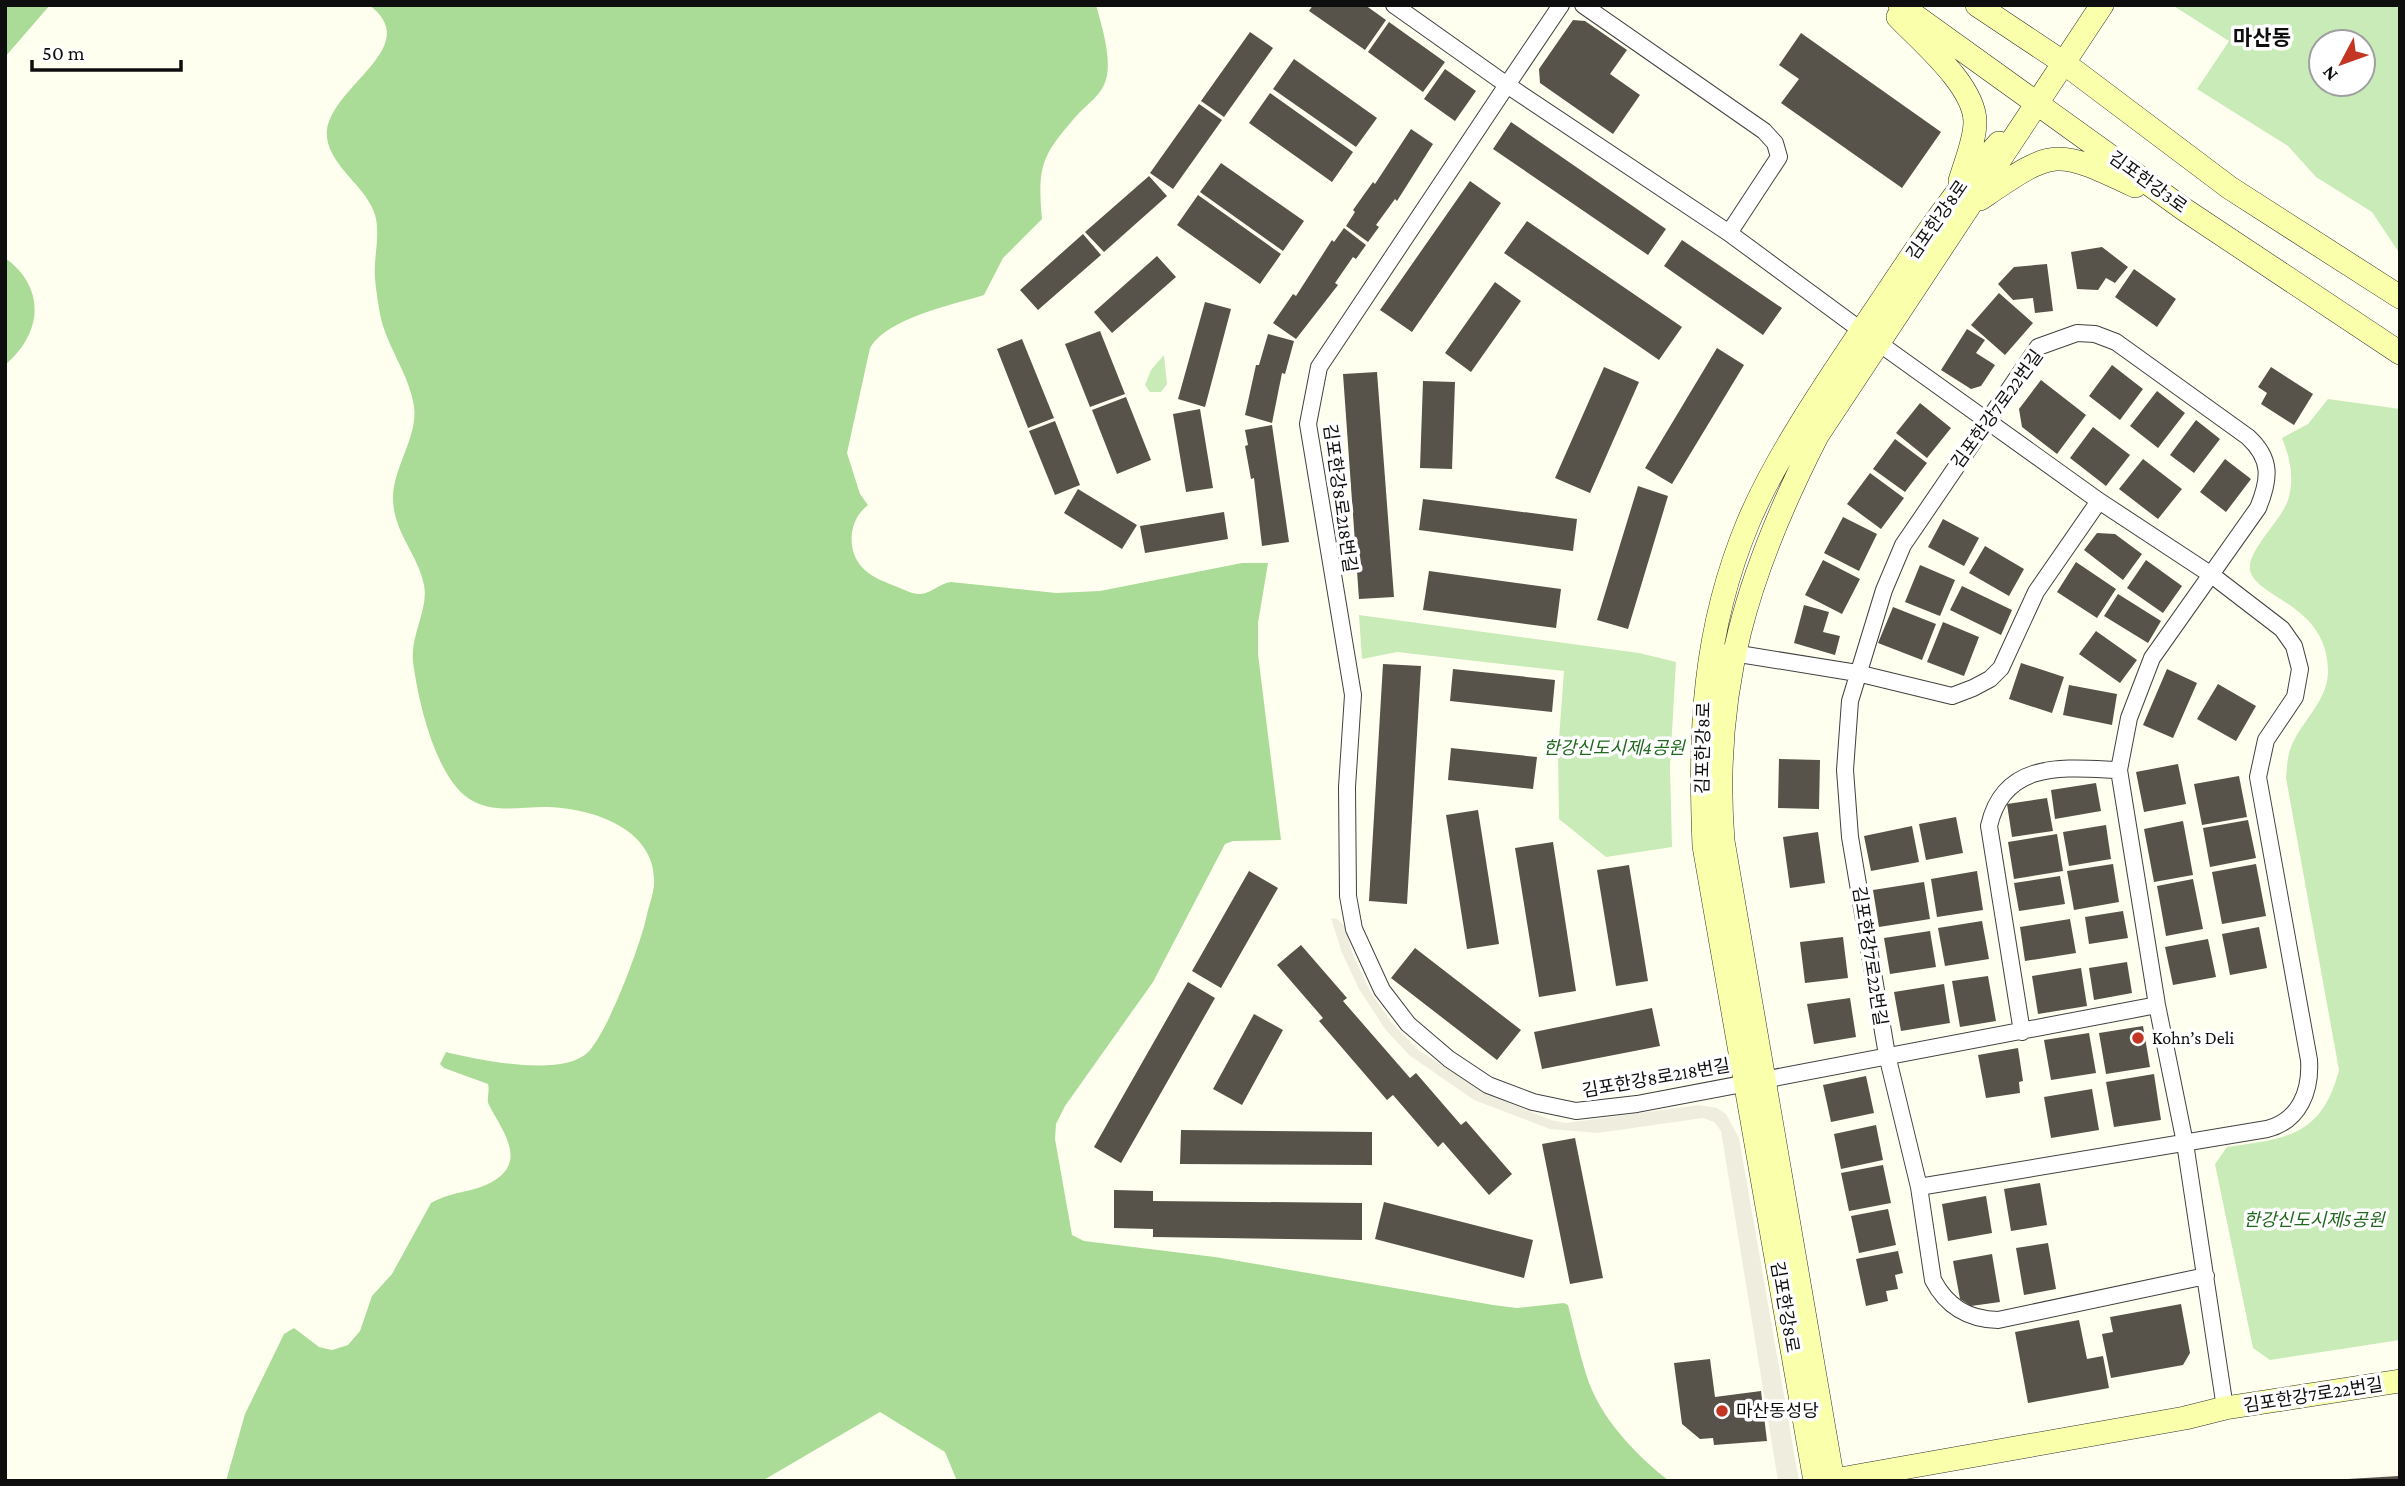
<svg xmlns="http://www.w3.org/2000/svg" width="2405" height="1486" viewBox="0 0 2405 1486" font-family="'Crimson Pro','Noto Sans KR',serif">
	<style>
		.green { fill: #c9ebb8; fill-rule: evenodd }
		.forest { fill: #aadc97 }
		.plaza { fill: #efeede }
		.building { fill: #57524a }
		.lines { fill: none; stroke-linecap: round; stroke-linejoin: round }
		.street-casing { stroke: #414141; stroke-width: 18 }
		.secondary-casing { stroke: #303030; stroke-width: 24 }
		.street { stroke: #fff; stroke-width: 16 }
		.secondary { stroke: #faffab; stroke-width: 23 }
		.poi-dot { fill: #c23623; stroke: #fff; stroke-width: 2.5 }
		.labels { text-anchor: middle; stroke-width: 7; stroke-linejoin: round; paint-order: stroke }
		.street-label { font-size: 18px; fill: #0e0e0e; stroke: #fff }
		.park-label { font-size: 18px; font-style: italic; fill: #1f681d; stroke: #fff }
		.poi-label { font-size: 18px; fill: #0e0e0e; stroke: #fff; text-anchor: start }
		.quarter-label { font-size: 21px; font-weight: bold; fill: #0e0e0e; stroke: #fff }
	</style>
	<rect width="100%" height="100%" fill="#fffff0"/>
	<path class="green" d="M2172,5H2400V254L2372,212L2316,177L2288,146L2197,89L2229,41ZM2321,42H2363V84H2321Z
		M1164,355L1167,384L1161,392H1150L1145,385L1151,370Z
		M2328,399L2400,409V1340L2270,1360L2253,1348L2215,1164L2227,1147C2286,1139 2322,1136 2339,1070L2286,778C2287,768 2287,757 2291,747C2302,720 2328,701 2328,671C2327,603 2256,599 2250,570C2247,550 2282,520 2288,500C2295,478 2290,458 2282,438L2308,424Z
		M1359,615L1639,653L1676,662L1670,767L1672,847L1606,857L1559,819L1558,752L1564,671L1397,652L1362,659Z"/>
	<path class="forest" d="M5,5H50L5,57Z
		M369,5H1096C1102,27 1114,64 1104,85C1099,96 1087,105 1079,113C1042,155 1037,164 1042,219L1003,258L984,295C952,305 887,318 870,348L847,453L860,494L868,505C848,520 845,553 866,571C874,578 885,582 895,586C903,589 913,595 921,594C932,593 940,583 951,582L1056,593L1100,591L1242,563H1268L1258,623V654L1281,840L1233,841L1225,844L1153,982L1065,1106L1056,1124L1055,1139L1072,1235L1084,1241L1215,1257L1493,1305L1517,1308L1564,1303L1568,1305C1574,1328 1579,1352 1586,1374C1599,1417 1635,1454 1669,1481H957L945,1452L880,1412L762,1481H226L245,1414L284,1334L294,1328L319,1347L332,1350L348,1345L360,1331L372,1296L392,1274L431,1203C449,1192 469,1193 488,1184C530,1164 503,1132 489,1105C486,1099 490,1092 488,1084L444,1068L440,1064L446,1052C479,1060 566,1079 590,1050C610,1026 638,951 646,919C648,908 653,896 654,885C658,828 589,807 544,807C518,807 491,814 468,798C435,775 418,700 413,662C410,635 429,609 424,585C418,554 393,532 393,498C393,465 421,434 413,401C407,371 386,345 380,314C378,303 376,290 375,279C373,258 381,235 375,215C367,188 336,171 328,143C314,92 430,50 369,5Z
		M5,258C47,288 42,334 5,365Z"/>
	<path class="plaza" d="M1331,918L1337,919L1345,926L1353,955L1370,991L1391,1022L1417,1049L1487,1094L1551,1120L1566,1123L1699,1105L1717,1108L1726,1114L1739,1138L1799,1481H1778L1721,1131L1714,1122L1703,1118L1598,1133L1550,1129L1474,1100L1409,1055L1385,1029L1359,989L1342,953Z"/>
	<path class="building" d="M1313,5H1365L1386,20L1365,50L1309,11Z
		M1573,20L1585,21L1627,50L1610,74L1640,95L1613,134L1540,83L1539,69Z
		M1389,22L1445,62L1423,92L1368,52Z
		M1250,32L1273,48L1224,117L1201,101Z
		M1801,33L1941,132L1902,188L1781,103L1799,79L1779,65Z
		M1294,59L1377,118L1356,147L1273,89Z
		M1445,69L1476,91L1455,121L1424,99Z
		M1270,93L1353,152L1332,182L1249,123Z
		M1199,104L1222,120L1173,189L1150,173Z
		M1511,122L1666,229L1648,255L1493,149Z
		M1411,129L1433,144L1397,201L1395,199L1376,225L1379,227L1368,242L1346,226L1355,212L1353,210L1373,182L1375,184Z
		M1221,163L1304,221L1283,251L1200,192Z
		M1149,176L1167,196L1104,252L1085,232Z
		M1470,181L1501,203L1412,332L1380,310Z
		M1198,195L1281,254L1260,284L1177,225Z
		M1527,221L1682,327L1659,360L1504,253Z
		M1344,228L1366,245L1356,259L1353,257L1335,283L1338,285L1296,339L1273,323L1293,294L1296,296L1332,240L1334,242Z
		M1083,234L1101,255L1038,310L1020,290Z
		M1682,240L1782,308L1763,335L1664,266Z
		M2102,247L2128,267L2115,283L2106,278L2098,290L2077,289L2071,252Z
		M1157,256L1176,277L1112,333L1094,312Z
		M2047,264L2053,311L2035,313L2033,298L2013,300L1998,284L2014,267Z
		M2134,269L2176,299L2157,327L2115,297Z
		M1495,282L1521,301L1471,372L1445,353Z
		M1999,293L2033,323L2005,355L1971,325Z
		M1205,302L1231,309L1205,407L1178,399Z
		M1967,329L1985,340L1976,353L1995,365L1981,386L1971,389L1941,370Z
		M1100,331L1125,394L1090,407L1065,344Z
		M1268,334L1294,341L1285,374L1282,373L1272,423L1245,415L1256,365H1259Z
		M1022,339L1054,418L1028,428L997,349Z
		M1717,348L1744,365L1672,484L1645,468Z
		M2112,365L2143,389L2120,420L2089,396Z
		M1604,367L1639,382L1590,493L1555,478Z
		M2271,367L2313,394L2294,425L2261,404L2267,393L2258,387Z
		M1377,372L1394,597L1359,599L1343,374Z
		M2041,380L2086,415L2057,454L2022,427L2019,409Z
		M1423,381L1455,382L1452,469L1420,468Z
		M2157,391L2185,413L2158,448L2130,426Z
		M1126,397L1151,460L1117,474L1092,410Z
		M1920,403L1951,428L1927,458L1896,433Z
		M1200,409L1213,488L1186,492L1173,414Z
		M2196,420L2220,439L2194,473L2170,455Z
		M1055,421L1080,485L1055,495L1029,431Z
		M1272,425L1289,542L1262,546L1254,478L1251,479L1245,446L1248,445L1245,430Z
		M2093,427L2130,455L2106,486L2070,458Z
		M1895,439L1927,463L1905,492L1873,469Z
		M2143,459L2182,489L2158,519L2119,489Z
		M2225,459L2251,479L2226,512L2200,492Z
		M1870,473L1904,498L1881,529L1847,504Z
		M1638,486L1668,496L1628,629L1597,620Z
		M1078,489L1137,525L1122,549L1064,513Z
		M1423,499L1577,519L1573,551L1419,530Z
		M1224,512L1228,539L1145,553L1140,526Z
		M1843,517L1877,534L1859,571L1824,553Z
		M1943,519L1979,538L1964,566L1928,547Z
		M2097,533L2115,534L2142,554L2123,580L2084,550Z
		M1985,546L2024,569L2009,596L1969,573Z
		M1823,560L1860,579L1842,614L1805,595Z
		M2146,560L2182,586L2163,613L2127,588Z
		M2076,562L2116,589L2097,618L2057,592Z
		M1920,565L1955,580L1940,616L1905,602Z
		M1429,571L1561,589L1556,628L1423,610Z
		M1962,586L2012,610L2001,635L1950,610Z
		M2118,594L2161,621L2148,643L2104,616Z
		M1804,605L1829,612L1823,632L1840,636L1835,655L1794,643Z
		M1893,607L1936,624L1922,660L1878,643Z
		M1943,622L1979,637L1964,676L1927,662Z
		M2096,631L2137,660L2120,683L2079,654Z
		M2021,663L2064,677L2052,713L2009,699Z
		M1383,664L1421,666L1407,904L1369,901Z
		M1453,669L1555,680L1552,712L1450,701Z
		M2167,669L2197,683L2173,738L2143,725Z
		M2218,684L2256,706L2236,741L2197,719Z
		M2069,685L2117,694L2112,725L2063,715Z
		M1451,748L1537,757L1533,789L1448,780Z
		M1779,759L1820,760L1819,809L1778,808Z
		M2178,764L2186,804L2144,812L2136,772Z
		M2239,776L2247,817L2202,825L2194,784Z
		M2096,783L2101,811L2055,819L2051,790Z
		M2047,798L2053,831L2012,837L2007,804Z
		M1478,810L1499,944L1467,949L1446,815Z
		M1956,817L1963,853L1926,860L1919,824Z
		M2248,820L2256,858L2210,867L2203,828Z
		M2183,821L2193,875L2154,882L2144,829Z
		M2106,825L2111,859L2069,866L2063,832Z
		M1912,826L1919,862L1871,871L1864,836Z
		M1818,832L1825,883L1790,888L1783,837Z
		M2057,834L2063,871L2014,879L2008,842Z
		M1553,842L1576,991L1539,997L1515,848Z
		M2113,864L2119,902L2074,910L2067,871Z
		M2256,864L2266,916L2222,924L2212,872Z
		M1629,865L1648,981L1616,986L1597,870Z
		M1249,871L1278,888L1221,988L1192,971Z
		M1977,871L1983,910L1937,917L1931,879Z
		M2060,876L2065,904L2019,911L2014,883Z
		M2193,879L2203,929L2166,936L2157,886Z
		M1924,882L1930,919L1879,927L1873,890Z
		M2123,911L2128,938L2089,944L2085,917Z
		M2070,919L2076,953L2025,961L2020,927Z
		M1982,921L1989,959L1945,966L1938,928Z
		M2259,927L2267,968L2230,975L2222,934Z
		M1930,931L1936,967L1890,974L1884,938Z
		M1843,937L1848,978L1805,983L1800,942Z
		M2208,939L2216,977L2173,985L2165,947Z
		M1301,945L1347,998L1343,1001L1410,1078L1416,1073L1461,1125L1466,1121L1512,1174L1489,1195L1443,1142L1438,1147L1393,1095L1387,1100L1319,1021L1323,1018L1277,965Z
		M1415,948L1521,1030L1497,1060L1391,978Z
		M2127,962L2132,993L2094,1000L2089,968Z
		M2081,968L2087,1006L2038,1014L2032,976Z
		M1988,976L1996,1021L1960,1027L1952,981Z
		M1188,982L1215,998L1121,1163L1094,1147Z
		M1944,984L1950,1023L1901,1031L1894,992Z
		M1850,998L1856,1037L1814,1044L1807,1004Z
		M1652,1008L1660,1046L1542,1069L1534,1032Z
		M1254,1014L1283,1030L1242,1105L1213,1089Z
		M2143,1026L2150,1067L2106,1074L2099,1033Z
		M2089,1033L2096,1073L2051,1080L2044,1040Z
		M2018,1048L2023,1081L2019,1082L2020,1093L1986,1098L1978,1055Z
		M2154,1074L2161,1120L2114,1127L2106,1082Z
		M1866,1076L1874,1113L1831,1122L1823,1085Z
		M2092,1089L2099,1130L2051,1138L2044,1097Z
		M1876,1125L1883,1160L1841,1169L1834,1134Z
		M1181,1130L1372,1132V1165L1180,1164Z
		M1575,1138L1603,1278L1570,1284L1542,1144Z
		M1883,1165L1891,1203L1849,1211L1841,1173Z
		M2040,1183L2047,1225L2011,1231L2004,1189Z
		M1114,1190L1153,1191V1201L1362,1203V1240L1153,1237V1229L1114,1228Z
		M1986,1196L1992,1233L1948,1241L1942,1204Z
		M1384,1202L1533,1240L1524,1278L1375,1239Z
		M1888,1209L1896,1245L1859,1253L1851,1216Z
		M2048,1243L2056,1289L2024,1295L2016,1248Z
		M1898,1251L1903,1273L1895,1275L1898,1289L1886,1291L1888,1301L1866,1306L1856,1259Z
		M1992,1254L2000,1302L1971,1306L1960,1299L1953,1261Z
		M2181,1304L2190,1353L2183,1365L2111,1378L2102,1334L2113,1332L2110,1317Z
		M2079,1320L2087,1359L2103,1356L2109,1388L2028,1403L2015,1332Z
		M1710,1359L1715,1397L1761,1391L1767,1441L1714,1445L1713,1438L1700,1439L1682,1424L1674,1363Z
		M2399,1476V1481H2348V1479Z"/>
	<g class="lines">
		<g class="street-casing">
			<path id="street" d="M1394,5L1507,85L1561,5
				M1583,5L1764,131L1775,143L1779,157L1729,233
				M1862,331L1729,233L1507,85L1319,367L1308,424L1353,695L1347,787L1348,896L1354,929L1382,990L1408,1024L1449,1059L1488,1085L1533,1102L1576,1111L1637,1104L2157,1005
				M1880,344L2099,501L2213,576L2282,629L2294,646L2300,669L2295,697L2266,740L2258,777L2309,1060C2311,1090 2300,1121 2267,1129L1919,1187
				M1727,652L1857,673L1952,696L1973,688L1990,679L2001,668L2036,592L2099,501
				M2022,1032L1989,826C2004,759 2066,768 2119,770
				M2206,1276L1998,1320C1968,1319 1947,1307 1933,1280L1919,1187L1887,1055L1850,837L1845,770L1850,701L1884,590L1903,545L2038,347L2077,333L2095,334L2116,342L2248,437C2272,459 2270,479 2258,508L2152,658L2129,718L2119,770L2157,1005L2185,1143L2225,1408"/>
		</g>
		<g class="secondary-casing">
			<path id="secondary" d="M1900,5L2185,210L2400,353
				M1977,5L2064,63L2230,188L2400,297
				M1898,17C1922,42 1975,86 1975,122C1975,141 1965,163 1960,181
				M1980,199C2054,149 2053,147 2135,186
				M1815,1481L1704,846C1699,732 1703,631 1748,523C1776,456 1829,379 1870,318C1912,256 1948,198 1999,143
				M1829,1481L2185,1418L2225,1408L2400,1381
				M1833,1481L1723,841C1711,688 1748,571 1817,436L2102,5"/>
		</g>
		<use href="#street" class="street"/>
		<use href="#secondary" class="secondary"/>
	</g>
	<g class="poi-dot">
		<circle cx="2138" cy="1038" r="7"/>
		<circle cx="1722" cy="1411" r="7"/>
	</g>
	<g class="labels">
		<g class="street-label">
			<text transform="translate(2148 182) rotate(36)" y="6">김포한강3로</text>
			<text transform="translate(1937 220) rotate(-55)" y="6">김포한강8로</text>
			<text transform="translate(1997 409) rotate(-54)" y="6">김포한강7로22번길</text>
			<text transform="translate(1340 498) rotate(82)" y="6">김포한강8로218번길</text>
			<text transform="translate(1703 748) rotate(-89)" y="6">김포한강8로</text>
			<text transform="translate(1870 956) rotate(81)" y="6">김포한강7로22번길</text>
			<text transform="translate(1656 1078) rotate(-10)" y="6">김포한강8로218번길</text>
			<text transform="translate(1785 1307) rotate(80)" y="6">김포한강8로</text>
			<text transform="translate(2313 1395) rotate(-9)" y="6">김포한강7로22번길</text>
		</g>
		<g class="park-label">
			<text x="1614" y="754">한강신도시제4공원</text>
			<text x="2314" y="1226">한강신도시제5공원</text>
		</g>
		<g class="poi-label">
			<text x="2152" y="1044">Kohn’s Deli</text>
			<text x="1736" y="1417">마산동성당</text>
		</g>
		<g class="quarter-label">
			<text x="2262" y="45">마산동</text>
		</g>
	</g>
	<rect width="2405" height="1486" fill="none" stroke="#0e0e0e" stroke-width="14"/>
	<g transform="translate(2342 63) rotate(229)"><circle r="33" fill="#ffffff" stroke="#9f9f9f" stroke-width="2"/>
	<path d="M0-5L12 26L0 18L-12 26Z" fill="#c23623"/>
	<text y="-10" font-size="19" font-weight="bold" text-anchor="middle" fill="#0e0e0e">N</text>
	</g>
	<path d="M32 60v10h149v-10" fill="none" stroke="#0e0e0e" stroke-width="3.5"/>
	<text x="42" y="60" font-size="21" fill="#0e0e0e" stroke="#ffffff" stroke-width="5" paint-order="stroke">50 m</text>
</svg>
